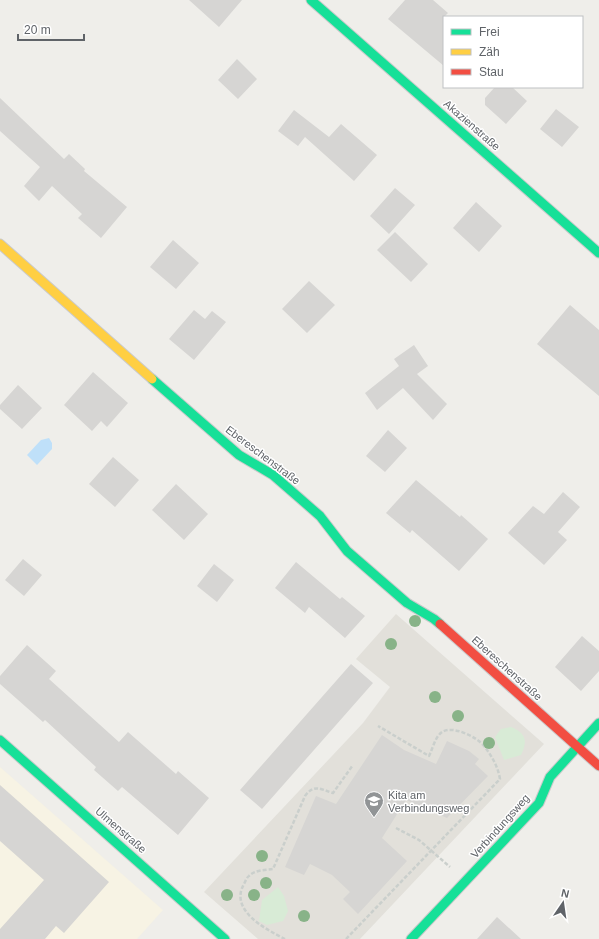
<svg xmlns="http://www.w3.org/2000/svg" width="599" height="939" viewBox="0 0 599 939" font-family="Arial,sans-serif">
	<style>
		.commercial { fill: #f7f3e4 }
		.education { fill: #e2e0da }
		.green { fill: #d8ebd6 }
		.water { fill: #bfe0f9 }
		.building { fill: #d6d5d3 }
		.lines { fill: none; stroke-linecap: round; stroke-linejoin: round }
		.fast-casing { stroke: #cacacb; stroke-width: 11 }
		.slow-casing { stroke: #cacacb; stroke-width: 11 }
		.jam-casing { stroke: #cacacb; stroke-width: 11 }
		.path { stroke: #cacfcc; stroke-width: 2.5; stroke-dasharray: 4 2; stroke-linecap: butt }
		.fast { stroke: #16e098; stroke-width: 9 }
		.slow { stroke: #ffcf43; stroke-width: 9 }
		.jam { stroke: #f24e42; stroke-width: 9 }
		.tree { fill: #88b388 }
		.labels { text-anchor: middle; stroke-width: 3; stroke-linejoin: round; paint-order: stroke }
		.street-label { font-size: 11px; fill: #5f6368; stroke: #fff }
		.poi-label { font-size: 11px; fill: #5f6368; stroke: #fff; text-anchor: start }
	</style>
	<rect width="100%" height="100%" fill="#efeeea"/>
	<path class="commercial" d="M0,767L163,910L137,939H0Z"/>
	<path class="education" d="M396,614L544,744L360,939H258L204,892L363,723L390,687L356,659Z"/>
	<path class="green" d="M511,727C526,733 528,741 521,755L504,760L495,737L501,729Z
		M278,887L284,896L288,911L283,921L267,925L259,921L262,900Z"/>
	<path class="water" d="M49,438L52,443V449L37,465L27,455L41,440Z"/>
	<path class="building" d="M189,0H242L219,27Z
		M405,0H433L448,13L444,17V66L388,19Z
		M237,59L257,79L238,99L218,80Z
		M495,87H512L527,101L506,124L485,105V98Z
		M0,98L64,159L69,154L85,169L84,171L127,207L101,238L78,218L82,214L52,186L39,201L24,186L40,167L0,131Z
		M556,109L579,127L562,147L540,129Z
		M294,110L329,137L341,124L377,155L354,181L305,137L298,146L278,131Z
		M395,188L415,205L389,234L370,216Z
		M476,202L502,226L479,252L453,228Z
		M395,232L428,264L411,282L377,250Z
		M173,240L199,263L176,289L150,267Z
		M309,281L335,305L307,333L282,309Z
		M570,305L599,330V396L537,344Z
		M194,310L205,319L212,311L226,322L194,360L169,339Z
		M414,345L428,366L417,374L447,404L433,420L403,388L377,410L365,393L399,366L394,359Z
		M93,372L128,403L107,427L101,421L92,431L64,405Z
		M18,385L42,408L22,429L0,409V405Z
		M388,430L407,448L385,472L366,456Z
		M113,457L139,480L115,507L89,484Z
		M416,480L460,517L461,515L488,539L459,571L412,530L410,533L386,513Z
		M176,484L208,514L184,540L152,510Z
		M563,492L580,507L558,532L567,540L544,565L508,533L533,506L544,514Z
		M23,559L42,575L24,596L5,580Z
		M296,562L340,599L342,597L365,616L345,638L309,607L305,613L275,588Z
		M214,564L234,580L217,602L197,586Z
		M582,636L599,651V671L581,691L555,667Z
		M27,645L56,671L49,679L119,742L128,732L176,774L178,771L209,798L178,835L122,787L118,791L94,770L96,767L45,720L43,722L0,684V676Z
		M351,664L373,683L262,809L240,790Z
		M382,735L404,750L436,764L447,741L469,751L479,759L475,764L488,776L447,818L406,800L382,838L407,861L358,914L343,899L350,892L332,875L310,864L304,875L285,867L316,796L336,804Z
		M0,785L109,882L64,933L56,926L45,939H0V929L44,880L0,841Z
		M497,917L521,939H477Z"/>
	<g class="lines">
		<g class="fast-casing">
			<path id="fast" d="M311,0L599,253
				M152,379L239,455L273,475L320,516L347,551L407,603L434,619L440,624
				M0,740L225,939
				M411,939L539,803L550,777L599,723"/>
		</g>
		<g class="slow-casing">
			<path id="slow" d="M0,244L152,379"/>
		</g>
		<g class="jam-casing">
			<path id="jam" d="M440,624L599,766"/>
		</g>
		<path class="path" d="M396,828L419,840L450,867
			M285,939C265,929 229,910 244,884C245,882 247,877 249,876C254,870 266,870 273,869L305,796C314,784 320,789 333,793L353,765
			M346,939L500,779C498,767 492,756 484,746C477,737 453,725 442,732C435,737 433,748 429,756L378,726"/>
		<use href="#fast" class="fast"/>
		<use href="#slow" class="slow"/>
		<use href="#jam" class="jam"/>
	</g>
	<g class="tree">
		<circle cx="415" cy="621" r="6"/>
		<circle cx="391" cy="644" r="6"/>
		<circle cx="435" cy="697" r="6"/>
		<circle cx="458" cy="716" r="6"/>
		<circle cx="489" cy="743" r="6"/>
		<circle cx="262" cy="856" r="6"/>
		<circle cx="266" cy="883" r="6"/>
		<circle cx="227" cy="895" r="6"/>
		<circle cx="254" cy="895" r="6"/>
		<circle cx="304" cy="916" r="6"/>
	</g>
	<defs>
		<g id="school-pin" transform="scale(1)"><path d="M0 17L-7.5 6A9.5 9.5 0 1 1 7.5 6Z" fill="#919496" stroke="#fff"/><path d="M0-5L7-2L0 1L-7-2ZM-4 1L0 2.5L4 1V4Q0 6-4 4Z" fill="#fff"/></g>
	</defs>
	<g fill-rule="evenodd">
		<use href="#school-pin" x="374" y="801"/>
	</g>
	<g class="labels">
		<g class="street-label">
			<text transform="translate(472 125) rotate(41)" y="4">Akazienstraße</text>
			<text transform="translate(263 455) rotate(37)" y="4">Ebereschenstraße</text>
			<text transform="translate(507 668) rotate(42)" y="4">Ebereschenstraße</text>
			<text transform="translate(500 826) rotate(-48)" y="4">Verbindungsweg</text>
			<text transform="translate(121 830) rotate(41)" y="4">Ulmenstraße</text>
		</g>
		<g class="poi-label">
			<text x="388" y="799">Kita am<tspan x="388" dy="13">Verbindungsweg</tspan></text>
		</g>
	</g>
	<rect x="443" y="16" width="140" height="72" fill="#ffffff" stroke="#bfc1c3"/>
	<rect x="451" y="29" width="20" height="6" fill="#16e098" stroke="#bfc1c3"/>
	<text x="479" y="36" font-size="12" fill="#5f6368">Frei</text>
	<rect x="451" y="49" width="20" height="6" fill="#ffcf43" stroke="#bfc1c3"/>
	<text x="479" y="56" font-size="12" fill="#5f6368">Zäh</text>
	<rect x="451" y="69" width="20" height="6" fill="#f24e42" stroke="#bfc1c3"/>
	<text x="479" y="76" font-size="12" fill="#5f6368">Stau</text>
	<g transform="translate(563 903) rotate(13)" stroke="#ffffff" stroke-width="3" paint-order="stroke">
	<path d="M0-3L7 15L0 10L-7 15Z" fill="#5f6368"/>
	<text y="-6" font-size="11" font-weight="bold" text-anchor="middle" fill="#5f6368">N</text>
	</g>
	<path d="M18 34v6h66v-6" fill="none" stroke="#5f6368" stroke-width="2"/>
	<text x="24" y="34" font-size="12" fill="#5f6368" stroke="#ffffff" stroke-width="3" paint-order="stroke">20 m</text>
</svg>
